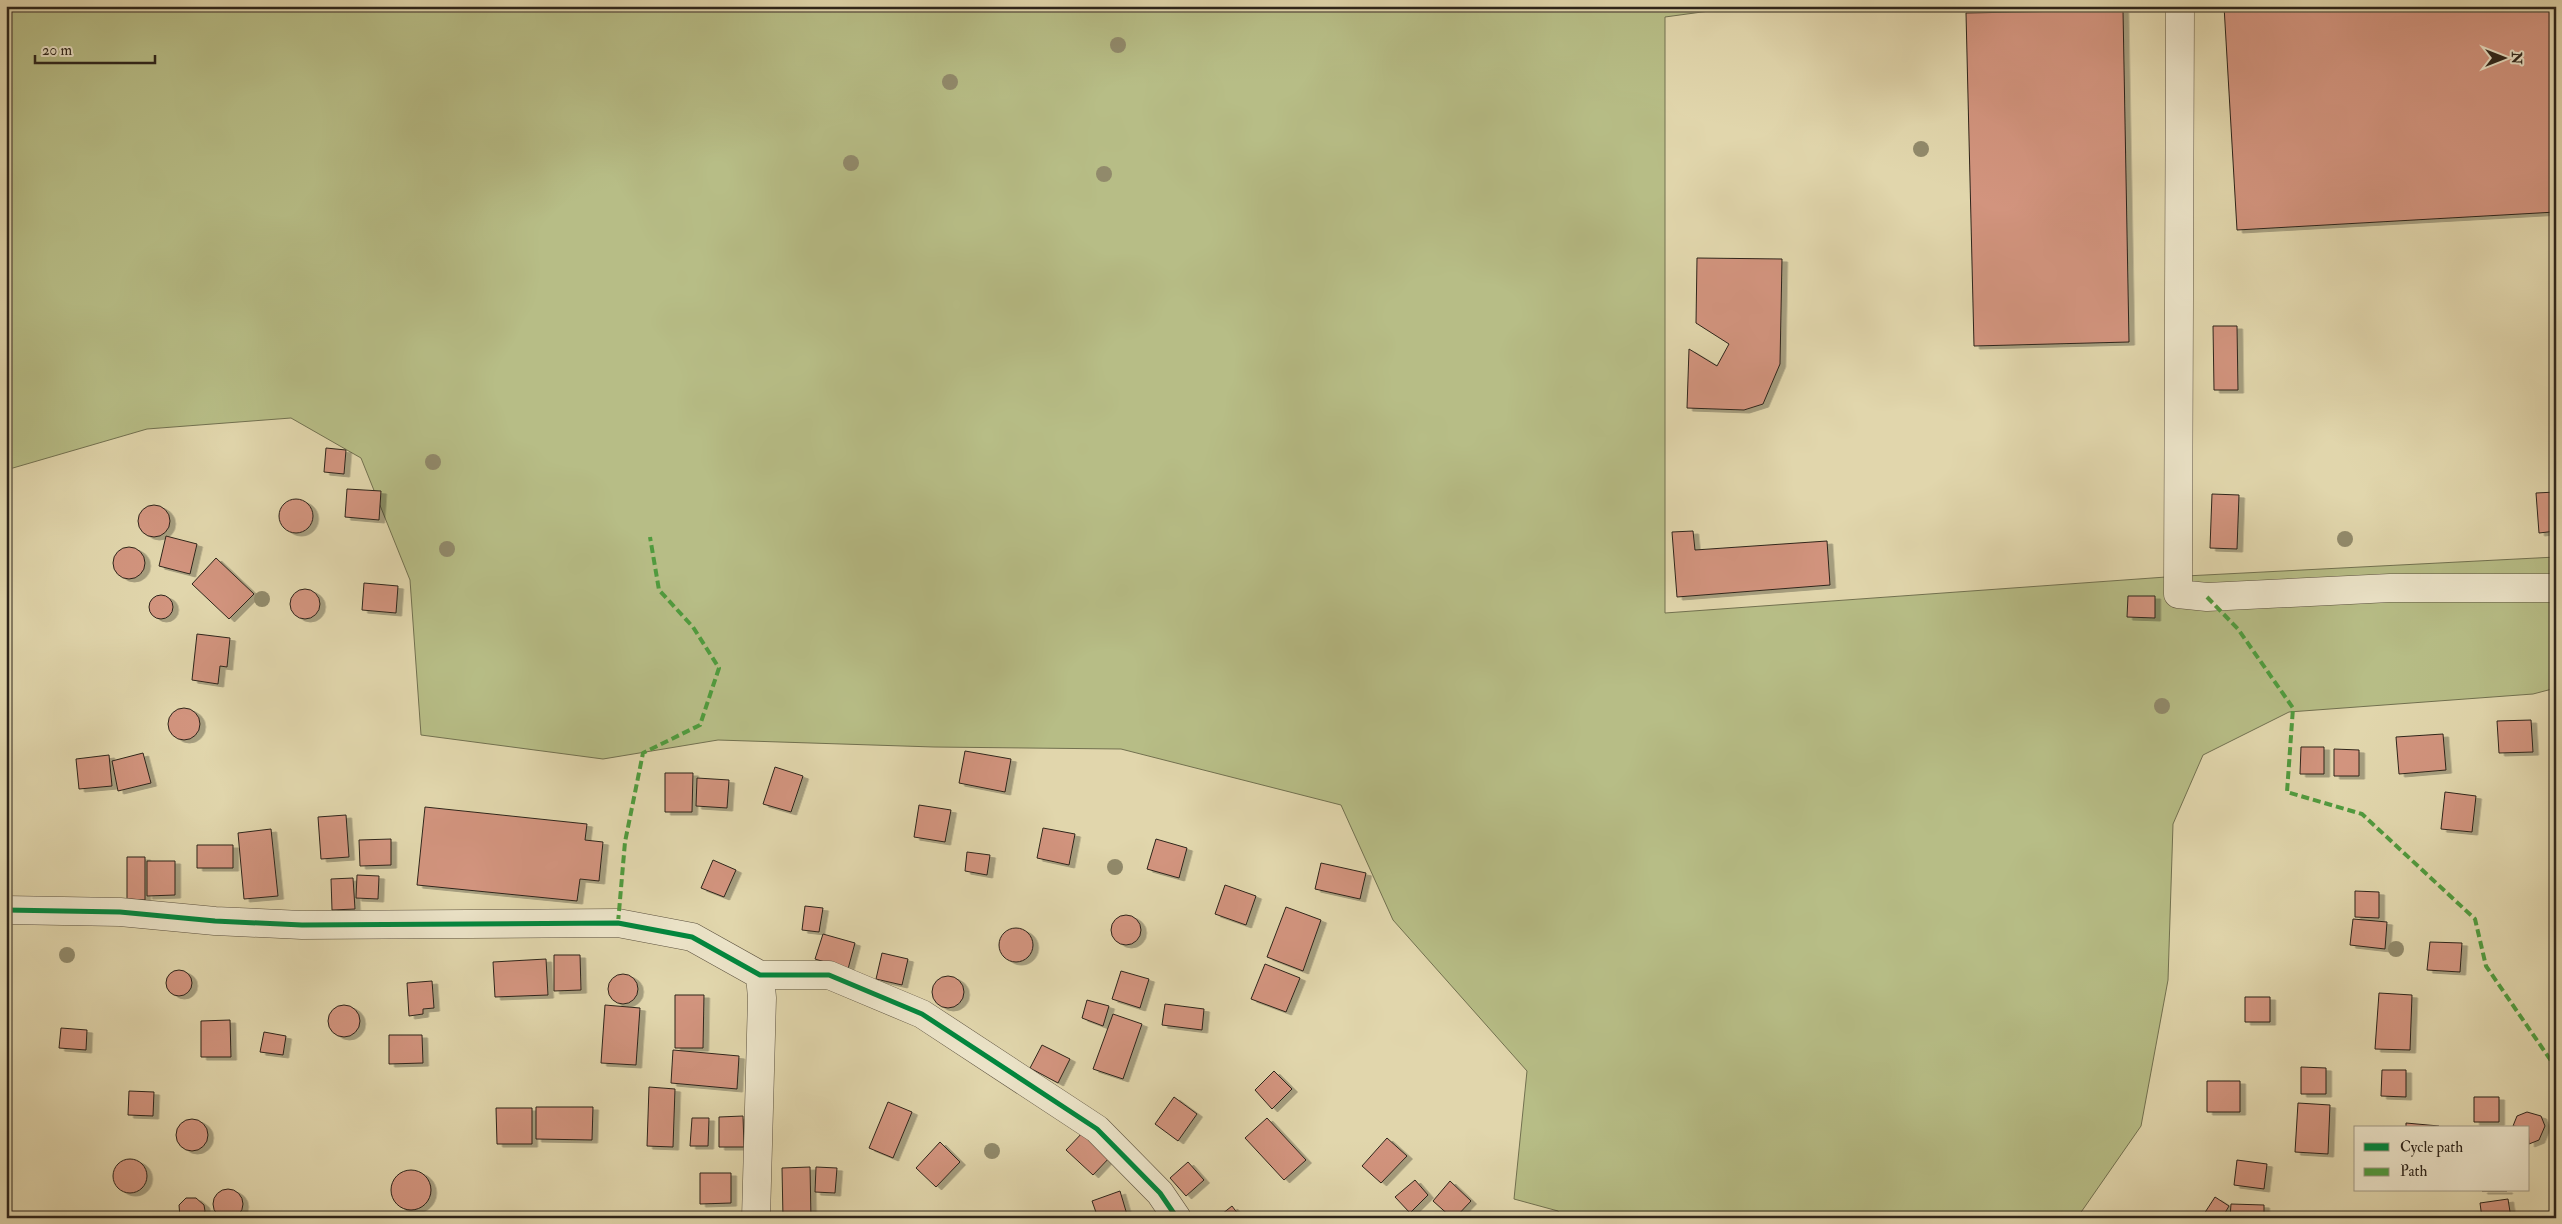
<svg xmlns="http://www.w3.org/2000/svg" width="2562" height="1224" viewBox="0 0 2562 1224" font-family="'IM FELL Double Pica',serif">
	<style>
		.green { fill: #b7bd86; stroke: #727150 }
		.building { fill: #d2947e; stroke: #2e251b; filter: url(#shadow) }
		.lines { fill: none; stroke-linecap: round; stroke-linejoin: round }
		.minor-casing { stroke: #5b513f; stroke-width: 29 }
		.minor { stroke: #ece4c9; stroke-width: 28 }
		.quiet { stroke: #509b3e; stroke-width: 4; stroke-dasharray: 8 4; stroke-linecap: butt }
		.cycleway-casing { stroke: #ece4c9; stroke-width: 8 }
		.cycleway { stroke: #00873e; stroke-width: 5 }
		.tree { fill: #918a6b }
	</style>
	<defs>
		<filter id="shadow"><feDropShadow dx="5.5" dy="3" stdDeviation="0" flood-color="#0004"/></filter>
	</defs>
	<rect width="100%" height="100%" fill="#e1d6ac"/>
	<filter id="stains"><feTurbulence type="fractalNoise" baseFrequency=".004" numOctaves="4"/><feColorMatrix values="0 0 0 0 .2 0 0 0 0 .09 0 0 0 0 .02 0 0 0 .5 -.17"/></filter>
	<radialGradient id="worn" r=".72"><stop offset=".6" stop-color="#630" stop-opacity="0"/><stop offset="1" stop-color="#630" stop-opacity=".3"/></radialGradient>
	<path class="green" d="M6,6H1746L1665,17V613L2166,577L2556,557V688L2533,694L2289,712L2203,755L2173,824L2168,980L2141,1126L2077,1218H1562L1558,1211L1514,1199L1527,1071L1393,920L1341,805L1121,749L934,747L718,740L603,759L421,735L410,580L361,458L291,418L147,429L6,470Z"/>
	<path class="building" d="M2224,6H2556V212L2237,230Z
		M2123,10L2129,342L1974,346L1966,13Z
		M1697,258L1782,259L1780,364L1763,404L1744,410L1687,408L1689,349L1717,366L1729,344L1696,323Z
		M2213,326H2237L2238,390H2214Z
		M326,448L346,450L344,474L324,472Z
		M347,489L381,491L379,520L345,517Z
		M2556,492V531L2539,533L2536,493Z
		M2212,494L2239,495L2237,549L2210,548Z
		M279 516a17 17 0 1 1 34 0a17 17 0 1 1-34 0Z
		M138 521a16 16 0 1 1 32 0a16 16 0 1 1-32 0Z
		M1693,531L1695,550L1827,541L1830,585L1677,597L1672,532Z
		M166,536L197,544L190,574L159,566Z
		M113 563a16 16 0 1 1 32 0a16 16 0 1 1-32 0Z
		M216,558L254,594L229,619L192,584Z
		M364,583L398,586L396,613L362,610Z
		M290 604a15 15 0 1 1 30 0a15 15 0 1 1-30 0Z
		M149 607a12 12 0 1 1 24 0a12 12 0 1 1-24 0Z
		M2128,596H2155V618L2127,617Z
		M197,634L230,638L227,667L220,666L218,684L192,680Z
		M168 724a16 16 0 1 1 32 0a16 16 0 1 1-32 0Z
		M2531,720L2533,752L2499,753L2497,721Z
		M2443,734L2446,770L2399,774L2396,737Z
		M2301,747H2324V774H2300Z
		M2334,749L2359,750V776H2334Z
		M965,751L1011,759L1005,792L959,783Z
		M143,753L151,783L118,791L112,761Z
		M109,755L112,786L79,789L76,759Z
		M775,767L803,776L791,812L763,804Z
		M665,773H693L692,812H665Z
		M697,778L729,780L727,808L696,806Z
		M2445,792L2476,796L2472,832L2441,829Z
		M919,805L951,810L945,842L914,837Z
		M425,807L587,824L585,840L603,842L599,881L580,879L577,901L417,885Z
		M346,815L349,857L321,859L318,817Z
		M1043,828L1075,834L1069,865L1037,858Z
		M271,829L278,896L244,899L238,833Z
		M391,839V865L360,866L359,840Z
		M1156,839L1187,848L1179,878L1147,869Z
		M197,845H233V868H197Z
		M967,852L990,855L987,875L965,871Z
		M127,857H145V900L127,899Z
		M713,860L736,870L724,897L701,888Z
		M147,861H175V895L147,896Z
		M1321,863L1366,873L1360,899L1315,889Z
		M357,875L379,876L378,899L356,898Z
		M353,878L355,909L332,910L331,879Z
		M1225,885L1256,896L1246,925L1215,914Z
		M2355,891L2379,892V918L2355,917Z
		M805,906L823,908L819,932L802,930Z
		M1286,907L1321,920L1303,971L1267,957Z
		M1111 930a15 15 0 1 1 30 0a15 15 0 1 1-30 0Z
		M2353,919L2387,922L2385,949L2350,945Z
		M999 945a17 17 0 1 1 34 0a17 17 0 1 1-34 0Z
		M823,934L855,943L848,969L815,959Z
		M2430,942L2462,943L2460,972L2427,970Z
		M882,953L908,959L902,985L876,979Z
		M554,955H580L581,990L554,991Z
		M546,959L548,995L495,997L493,962Z
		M1265,964L1300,978L1286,1012L1251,999Z
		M166 983a13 13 0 1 1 26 0a13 13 0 1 1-26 0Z
		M1121,971L1149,979L1140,1008L1112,999Z
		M608 989a15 15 0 1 1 30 0a15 15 0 1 1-30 0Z
		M932 992a16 16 0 1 1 32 0a16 16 0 1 1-32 0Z
		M432,981L434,1008L423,1009V1014L409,1016L407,983Z
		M2379,993L2412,995L2410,1050L2375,1049Z
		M675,995H704L703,1048H675Z
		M2245,997H2270V1022H2245Z
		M1087,1000L1109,1006L1103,1026L1082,1018Z
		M1165,1004L1204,1009L1202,1030L1162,1025Z
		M328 1021a16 16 0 1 1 32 0a16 16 0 1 1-32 0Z
		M605,1005L640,1008L636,1065L601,1063Z
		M1113,1014L1142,1024L1123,1079L1093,1069Z
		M230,1020L231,1057H201V1021Z
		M61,1028L87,1030L86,1050L59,1048Z
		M264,1032L286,1036L283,1055L260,1052Z
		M389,1035H422L423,1063L389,1064Z
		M1042,1045L1070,1059L1058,1083L1030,1068Z
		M673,1050L739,1056L737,1089L671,1083Z
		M2301,1067L2326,1068V1094H2301Z
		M2382,1070H2406V1097L2381,1096Z
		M1274,1071L1292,1089L1272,1109L1255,1090Z
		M2207,1081H2240V1112H2207Z
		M649,1087L675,1089L673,1147L647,1146Z
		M129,1091L154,1092L153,1116L128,1115Z
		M1174,1097L1197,1114L1178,1141L1155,1124Z
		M2474,1097H2499V1122H2474Z
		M888,1102L912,1112L893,1158L869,1148Z
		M2298,1103L2330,1105L2328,1154L2295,1152Z
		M536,1107H593L592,1140L536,1139Z
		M496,1108H532V1144H497Z
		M2527,1112L2541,1116L2545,1126L2539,1140L2529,1144L2528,1128L2513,1126L2517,1116Z
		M743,1116L744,1147H719V1117Z
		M692,1118H709L708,1146H690Z
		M1267,1118L1306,1160L1284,1180L1245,1138Z
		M176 1135a16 16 0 1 1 32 0a16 16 0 1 1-32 0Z
		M2406,1123L2439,1126V1128H2406Z
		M1084,1131L1111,1156L1093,1175L1066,1150Z
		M1387,1138L1407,1156L1381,1183L1362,1166Z
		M940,1142L960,1162L936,1187L916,1168Z
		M113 1176a17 17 0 1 1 34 0a17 17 0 1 1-34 0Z
		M2237,1160L2267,1164L2264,1189L2234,1185Z
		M1188,1162L1204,1180L1186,1196L1170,1178Z
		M810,1167L811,1218H783L782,1168Z
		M816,1167L837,1168L835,1193L815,1192Z
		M391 1190a20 20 0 1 1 40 0a20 20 0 1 1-40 0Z
		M700,1173H731V1203L700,1204Z
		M1415,1180L1428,1195L1410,1213L1395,1197Z
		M1450,1181L1471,1201L1455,1218H1452L1433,1201Z
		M213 1204a15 15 0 1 1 30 0a15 15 0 1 1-30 0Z
		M2482,1190H2507V1191H2482Z
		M1120,1191L1128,1218H1098L1092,1201Z
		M2215,1197L2229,1206L2222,1218H2210L2204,1214Z
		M186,1198H196L204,1205L205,1211L203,1218H180L179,1205Z
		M2508,1199L2511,1218H2482L2480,1203Z
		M2231,1204L2264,1205V1218H2230Z
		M1232,1206L1241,1218H1217Z"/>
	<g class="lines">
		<g class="minor-casing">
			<path id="minor" d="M2180,6L2178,594L2207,597L2390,588H2556
				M6,910L120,912L215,921L302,925L618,923L692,937L760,975H829L922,1014L1097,1129L1160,1193L1177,1218
				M756,1218L762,998L760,975"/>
		</g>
		<use href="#minor" class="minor"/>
		<path class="quiet" d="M2207,597L2238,629L2293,708L2287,792L2362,814L2475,919L2486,966L2556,1068
			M618,923L625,842L643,753L700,725L719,668L693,627L659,590L650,537"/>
		<g class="cycleway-casing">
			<path id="cycleway" d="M6,910L120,912L215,921L302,925L618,923L692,937L760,975H829L922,1014L1097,1129L1160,1193L1177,1218"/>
		</g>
		<use href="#cycleway" class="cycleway"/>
	</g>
	<g class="tree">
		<circle cx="1118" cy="45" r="8"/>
		<circle cx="950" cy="82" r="8"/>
		<circle cx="1921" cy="149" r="8"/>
		<circle cx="851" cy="163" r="8"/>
		<circle cx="1104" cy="174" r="8"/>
		<circle cx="433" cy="462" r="8"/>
		<circle cx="2345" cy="539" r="8"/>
		<circle cx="447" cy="549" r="8"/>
		<circle cx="262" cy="599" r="8"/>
		<circle cx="2162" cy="706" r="8"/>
		<circle cx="1115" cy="867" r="8"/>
		<circle cx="2396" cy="949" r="8"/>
		<circle cx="67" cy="955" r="8"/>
		<circle cx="992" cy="1151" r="8"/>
	</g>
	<rect width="2562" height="1224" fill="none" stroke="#e1d6ac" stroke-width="25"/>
	<rect x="8" y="8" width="2547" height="1209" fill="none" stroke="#2e251b" stroke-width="2.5"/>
	<rect x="12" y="12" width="2537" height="1199" fill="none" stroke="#2e251b"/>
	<rect x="2354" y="1126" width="175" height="65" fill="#ece4c9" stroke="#a09883"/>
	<rect x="2364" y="1143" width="25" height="8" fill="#00873e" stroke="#a09883"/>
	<text x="2400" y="1152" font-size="15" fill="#2e251b">Cycle path</text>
	<rect x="2364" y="1168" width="25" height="8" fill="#509b3e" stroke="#a09883"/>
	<text x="2400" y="1176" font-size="15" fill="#2e251b">Path</text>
	<g transform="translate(2504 58) rotate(90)" stroke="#ece4c9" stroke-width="4" paint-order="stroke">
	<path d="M0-4L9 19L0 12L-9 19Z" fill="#2e251b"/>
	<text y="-8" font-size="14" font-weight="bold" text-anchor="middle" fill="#2e251b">N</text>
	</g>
	<path d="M35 55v8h120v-8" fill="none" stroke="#2e251b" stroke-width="2.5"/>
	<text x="42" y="55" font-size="15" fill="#2e251b" stroke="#ece4c9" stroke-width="4" paint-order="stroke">20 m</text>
	<rect width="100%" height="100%" filter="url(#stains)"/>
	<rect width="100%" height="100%" fill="url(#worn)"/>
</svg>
